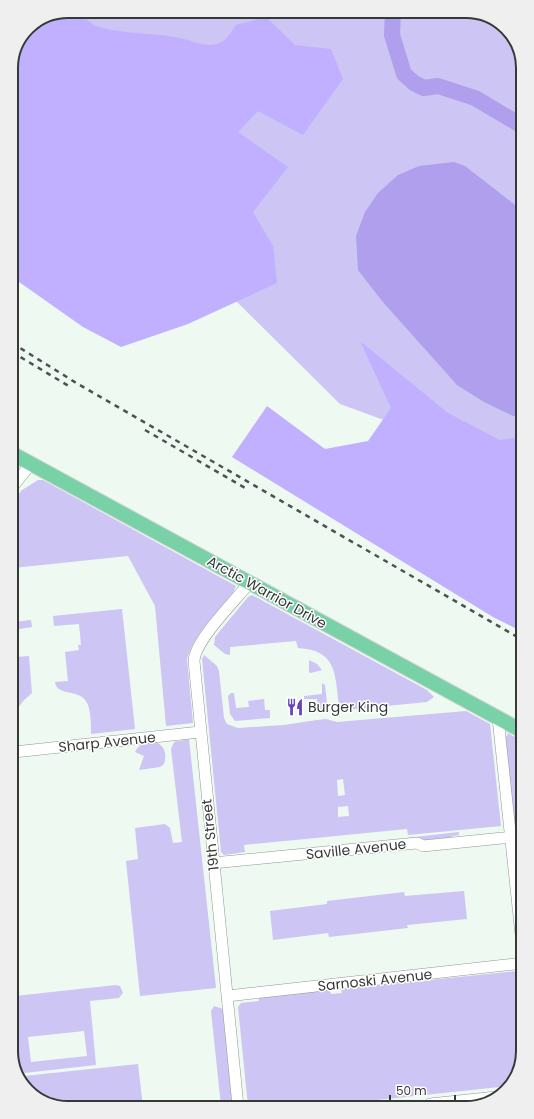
<svg xmlns="http://www.w3.org/2000/svg" width="534" height="1119" viewBox="0 0 534 1119" font-family="Poppins,sans-serif">
	<style>
		.green { fill: #cdc5f3; fill-rule: evenodd }
		.forest { fill: #c0b0ff }
		.water { fill: #af9fec }
		.lines { fill: none; stroke-linecap: round; stroke-linejoin: round }
		.river { stroke: #af9fec; stroke-width: 16 }
		.minor-casing { stroke: #8f9a92; stroke-width: 12 }
		.major-casing { stroke: #d3d4d3; stroke-width: 16 }
		.minor { stroke: #fff; stroke-width: 11 }
		.major { stroke: #79d1a7; stroke-width: 14 }
		.rail { stroke: #4d524e; stroke-width: 2.5; stroke-dasharray: 5 5; stroke-linecap: butt }
		.labels { text-anchor: middle; stroke-width: 3; stroke-linejoin: round; paint-order: stroke }
		.street-label { font-size: 14px; fill: #363a37; stroke: #fff }
		.poi-label { font-size: 14px; fill: #363a37; stroke: #fff; text-anchor: start }
		.rim { fill: none; stroke: #363a37; stroke-width: 2 }
	</style>
	<rect width="100%" height="100%" fill="#edf9f1"/>
	<path class="green" d="M68,11H470L501,23L519,46L521,470L340,404L11,78V64L28,27Z
		M38,480H43L236,586L233,593C217,613 195,633 187,659L193,723L166,726L155,606L128,556L13,568V501L22,490Z
		M252,595L427,690L434,697L427,702L345,710L339,706C335,674 337,650 298,648L296,641L230,647V655L225,654L214,645L215,637L248,597Z
		M122,609L135,729L91,734C91,725 91,713 88,705C82,687 57,698 55,682L68,681L65,652L79,650L78,645H81L79,624L54,626L53,616Z
		M31,620L32,627L13,630V622Z
		M13,638L16,657L29,656L32,693L24,700L17,709L14,670Z
		M204,655L217,666L219,671L224,718L227,724L238,728L284,725L317,720L326,719L337,722L466,711L490,724L501,826L408,835L407,829L244,845L245,852L224,855L221,852L202,659ZM343,779L345,795L338,796L337,780ZM348,806L349,816L338,817V807Z
		M309,660L317,664L322,670L311,673L309,672Z
		M322,683L325,685L328,712L319,713L317,699H304V696L322,694Z
		M231,693H234L236,708L249,707L248,701L264,699L265,710H270V718L235,721L230,714L228,696Z
		M508,733L516,738L522,793V823L514,824L505,736H507Z
		M189,739L216,988L140,996L126,861L138,859L135,828L165,824L170,828L173,843L182,842L171,749L174,742Z
		M155,742C165,745 167,755 164,764L160,767L139,770L144,756L135,752C140,743 145,743 155,742Z
		M459,832V835L453,836L444,842L406,841V838Z
		M522,844V907L516,845Z
		M464,891L467,919L407,925L408,928L329,937L328,933L273,940L270,911L327,904V901L404,892L405,896Z
		M517,971L523,1051L513,1083L509,1086L330,1105L248,1106L238,1007L241,1003L259,1001V997L330,990L331,994L342,993L341,989Z
		M116,985L120,986L123,993L119,998L90,1001L96,1065L24,1073L23,1070L15,1071V996ZM84,1031L87,1056L31,1062L28,1037Z
		M214,1006L223,1009L234,1106H221L211,1011Z
		M138,1064L143,1107C110,1107 63,1115 34,1097C27,1092 25,1083 24,1076Z"/>
	<path class="forest" d="M68,11C86,11 86,24 99,27C127,35 156,32 184,39C196,42 204,47 217,44C227,41 230,33 236,25L266,17L295,45L331,49L343,79L303,135L258,111L238,132L288,167L253,212L273,246L277,283L188,324L121,347L83,327L12,277L11,64L28,27Z
		M360,341L448,413L500,440L520,437L521,631L493,617L232,457L267,406L325,449L368,441L391,408Z"/>
	<path class="water" d="M454,162L465,166L519,208L520,416H513L484,402L457,385L382,301L358,270L356,236L365,212L378,193L398,175L419,166Z"/>
	<g class="lines">
		<path class="river" d="M393,11L392,35L404,74L414,83L424,88L438,86L475,98L519,124"/>
		<g class="minor-casing">
			<path id="minor" d="M13,486L31,464
				M498,718L523,954
				M520,730L522,749
				M14,752L200,732
				M213,863L417,843L423,846L522,836
				M227,996L523,963
				M430,1104L496,1097
				M238,1106L194,661C195,640 236,600 250,582"/>
		</g>
		<g class="major-casing">
			<path id="major" d="M13,454L522,731"/>
		</g>
		<use href="#minor" class="minor"/>
		<use href="#major" class="major"/>
		<path class="rail" d="M12,343L78,384L521,639
			M12,352L72,388
			M145,430L247,489"/>
	</g>
	<defs>
		<g id="restaurant-bare" transform="scale(1.38)"><path d="M-5-6h1v4h1v-4h1v4h1v-4h1v5L-1.5 .5V6h-2V.5L-5-1ZM5-6V6H3V1.5H1.5Q1.5-4 5-6Z" fill="#6943bb" stroke="#fff" stroke-width="2.5" paint-order="stroke"/></g>
	</defs>
	<g fill-rule="evenodd">
		<use href="#restaurant-bare" x="295" y="707"/>
	</g>
	<g class="labels">
		<g class="street-label">
			<text transform="translate(267 592) rotate(29)" y="5">Arctic Warrior Drive</text>
			<text transform="translate(107 742) rotate(-6)" y="5">Sharp Avenue</text>
			<text transform="translate(210 835) rotate(-96)" y="5">19th Street</text>
			<text transform="translate(356 849) rotate(-6)" y="5">Saville Avenue</text>
			<text transform="translate(375 980) rotate(-6)" y="5">Sarnoski Avenue</text>
		</g>
		<g class="poi-label">
			<text x="308" y="712">Burger King</text>
		</g>
	</g>
	<path d="M0 0H534V1119H0ZM68 18H466A50 50 0 0 1 516 68V1051A50 50 0 0 1 466 1101H68A50 50 0 0 1 18 1051V68A50 50 0 0 1 68 18Z" fill="#efefef" fill-rule="evenodd"/>
	<path class="rim" d="M68 18H466A50 50 0 0 1 516 68V1051A50 50 0 0 1 466 1101H68A50 50 0 0 1 18 1051V68A50 50 0 0 1 68 18Z"/>
	<path d="M390 1095v6h65v-6" fill="none" stroke="#363a37" stroke-width="2"/>
	<text x="396" y="1095" font-size="12" fill="#363a37" stroke="#ffffff" stroke-width="3" paint-order="stroke">50 m</text>
</svg>
